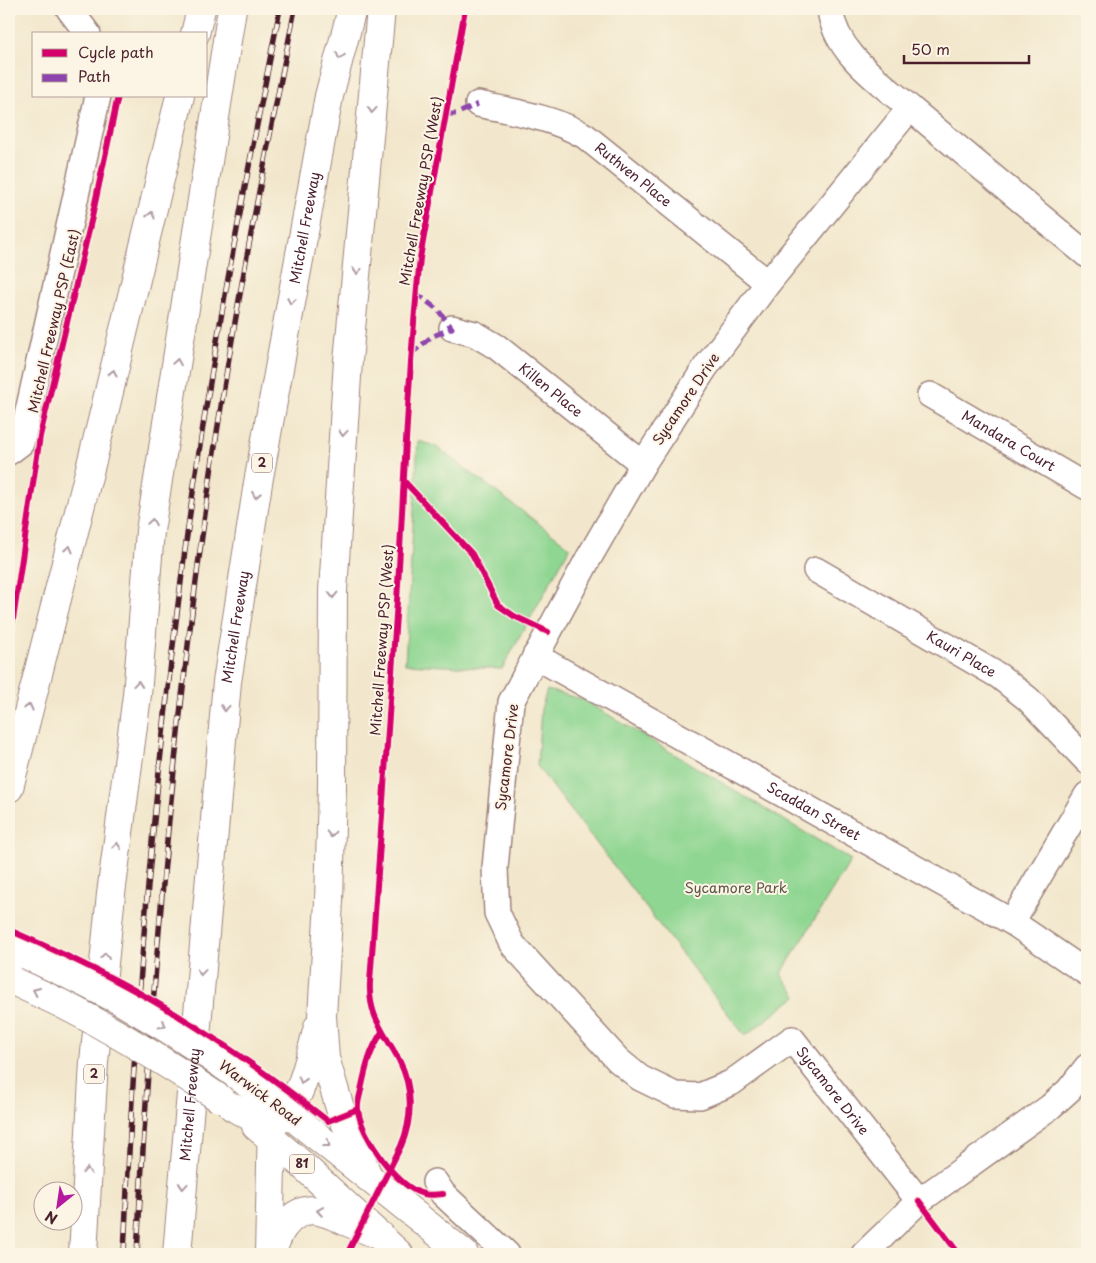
<svg xmlns="http://www.w3.org/2000/svg" width="1096" height="1263" viewBox="0 0 1096 1263" font-family="'Playpen Sans',sans-serif">
	<style>
		.green { fill: #8ed691; stroke: #6c7a5e }
		.lines { fill: none; stroke-linecap: round; stroke-linejoin: round }
		.minor-casing { stroke: #9e837c; stroke-width: 28 }
		.major-casing { stroke: #9e837c; stroke-width: 30 }
		.highway-casing { stroke: #9e837c; stroke-width: 30 }
		.minor { stroke: #fff; stroke-width: 25 }
		.major { stroke: #fff; stroke-width: 28 }
		.highway { stroke: #fff; stroke-width: 28 }
		.rail-casing { stroke: #4a1f2b; stroke-width: 5.5 }
		.rail { stroke: #fcf5e5; stroke-width: 4; stroke-dasharray: 11; stroke-linecap: butt }
		.major-bridge-casing { stroke: #9e837c; stroke-width: 30; stroke-linecap: butt }
		.major-bridge { stroke: #fff; stroke-width: 28 }
		.quiet { stroke: #8e44ad; stroke-width: 5; stroke-dasharray: 10 5; stroke-linecap: butt }
		.cycleway-casing { stroke: #fcf5e5; stroke-width: 9 }
		.cycleway { stroke: #d6006c; stroke-width: 6 }
		.oneway { stroke: #ae9aa0 }
		.labels { text-anchor: middle; stroke-width: 4; stroke-linejoin: round; paint-order: stroke }
		.shield { fill: #fcf5e5; stroke: #7f5f63; stroke-width: 1 }
		.shield-label { font-size: 12px; font-weight: bold; fill: #4a1f2b }
		.street-label { font-size: 14px; fill: #4a1f2b; stroke: #fcf5e5 }
		.park-label { font-size: 14px; fill: #5e564a; stroke: #fcf5e5 }
	</style>
	<rect width="100%" height="100%" fill="#fcf5e5"/>
	<filter id="ink" filterUnits="userSpaceOnUse"><feTurbulence type="fractalNoise" baseFrequency=".02" numOctaves="2"/><feDisplacementMap in="SourceGraphic" scale="10" xChannelSelector="R" yChannelSelector="G"/><feConvolveMatrix kernelMatrix="1 2 1 2 8 2 1 2 1" color-interpolation-filters="sRGB"/></filter>
	<filter id="wash" filterUnits="userSpaceOnUse"><feTurbulence type="fractalNoise" baseFrequency=".0096" numOctaves="4" result="noise"/><feDisplacementMap in="SourceGraphic" scale="20" xChannelSelector="R" yChannelSelector="G"/><feGaussianBlur stdDeviation="1.12" result="paint"/><feColorMatrix in="noise" values="0 0 0 0 0 0 0 0 0 0 0 0 0 0 0 0 0 1.4 0 .05"/><feComposite in="paint" operator="in"/></filter>
	<g filter="url(#wash)">
		<rect width="100%" height="100%" fill="#f2e7cc"/>
		<path class="green" d="M418,441L435,446L570,547L502,669L405,664Z
			M547,690L582,699L851,860L781,974L797,996L745,1036L537,766L541,709Z"/>
	</g>
	<g filter="url(#ink)">
		<g class="lines">
			<g class="minor-casing">
				<g id="minor">
					<path d="M69,9L88,34"/>
					<path d="M830,9C835,53 879,81 910,108"/>
					<path id="s1" d="M478,104C515,112 552,117 585,136L768,283"/>
					<path id="s2" d="M1087,255L910,108L768,283L705,368L643,464L587,561L511,702L495,868L497,913L512,944L618,1060L640,1078L675,1095L700,1096L731,1083L792,1039L919,1201L1050,1107L1069,1090L1087,1067"/>
					<path id="s3" d="M452,328L475,334L497,347L643,464"/>
					<path id="s4" d="M930,395L1087,487"/>
					<path d="M9,452L21,443L98,96"/>
					<path id="s5" d="M816,570L999,676L1028,699L1087,761"/>
					<path id="s6" d="M535,656L1012,922L1087,973"/>
					<path d="M1012,922L1087,795"/>
					<path d="M435,1182L443,1194L507,1254"/>
					<path d="M864,1254L919,1201"/>
				</g>
			</g>
			<g class="major-casing">
				<path id="major" d="M9,947L63,972
					M9,979L60,1003
					M223,1065L288,1113L464,1254
					M256,1126L298,1161L399,1254"/>
			</g>
			<g class="highway-casing">
				<g id="highway">
					<path d="M195,34L201,9"/>
					<path d="M9,788L102,421L180,96"/>
					<path d="M9,950H17"/>
					<path d="M9,976L12,980"/>
					<path d="M256,1089L266,1105L272,1122L269,1254"/>
					<path d="M233,1107C244,1113 260,1123 273,1122C298,1120 312,1048 318,1027"/>
					<path d="M368,1176L342,1115L325,1058L322,1016L329,902L332,786L333,591L348,361L381,9"/>
					<path d="M271,1253C275,1244 278,1233 285,1225C304,1202 322,1210 345,1221C357,1226 369,1231 381,1236"/>
					<path d="M83,1254L94,1062L111,894L137,695L150,531L232,9"/>
					<path id="s7" d="M177,1254L227,682L258,483L329,96L352,9"/>
				</g>
			</g>
			<use href="#minor" class="minor"/>
			<use href="#major" class="major"/>
			<use href="#highway" class="highway"/>
			<g class="rail-casing">
				<path id="rail" d="M124,1254C134,1019 154,784 185,550C209,368 244,188 280,9
					M137,1254C152,968 177,683 222,400C243,269 269,139 295,9"/>
			</g>
			<use href="#rail" class="rail"/>
			<g class="major-bridge-casing">
				<path id="major-bridge" d="M63,972L121,1001L173,1032L223,1065
					M60,1003C115,1031 167,1063 219,1098"/>
			</g>
			<use href="#major-bridge" class="major-bridge"/>
			<path class="quiet" d="M446,114H456L478,104
				M411,354L431,337L452,328L438,310L416,293"/>
			<g class="cycleway-casing">
				<path id="cycleway" d="M404,481L472,554L498,605L514,616L548,632
					M9,642L14,613L40,436L92,217L118,96
					M9,930C46,946 83,963 119,982C193,1021 263,1070 328,1121L358,1109
					M382,1032C369,1052 366,1067 361,1090C360,1096 357,1103 358,1109C360,1135 398,1189 424,1194C430,1196 437,1194 443,1194
					M919,1201L959,1254
					M347,1254L401,1146C413,1118 413,1087 399,1060C384,1032 368,1016 370,982C379,855 389,728 397,601C404,487 408,372 420,258L465,9"/>
			</g>
			<use href="#cycleway" class="cycleway"/>
		</g>
		<defs><path id="oneway-chevron" d="M-2-3.5L2.5 0L-2 3.5" fill="none" stroke-width="1.6" stroke-linecap="round" stroke-linejoin="round" transform="scale(1.25)"/></defs>
		<g class="oneway">
			<use href="#oneway-chevron" transform="translate(340 56) rotate(105)"/>
			<use href="#oneway-chevron" transform="translate(372 110) rotate(95)"/>
			<use href="#oneway-chevron" transform="translate(151 215) rotate(-76)"/>
			<use href="#oneway-chevron" transform="translate(357 271) rotate(95)"/>
			<use href="#oneway-chevron" transform="translate(291 301) rotate(100)"/>
			<use href="#oneway-chevron" transform="translate(177 362) rotate(-81)"/>
			<use href="#oneway-chevron" transform="translate(113 373) rotate(-76)"/>
			<use href="#oneway-chevron" transform="translate(343 433) rotate(94)"/>
			<use href="#oneway-chevron" transform="translate(256 495) rotate(99)"/>
			<use href="#oneway-chevron" transform="translate(152 522) rotate(-81)"/>
			<use href="#oneway-chevron" transform="translate(69 549) rotate(-76)"/>
			<use href="#oneway-chevron" transform="translate(333 595) rotate(91)"/>
			<use href="#oneway-chevron" transform="translate(138 684) rotate(-85)"/>
			<use href="#oneway-chevron" transform="translate(29 707) rotate(-76)"/>
			<use href="#oneway-chevron" transform="translate(225 708) rotate(95)"/>
			<use href="#oneway-chevron" transform="translate(331 834) rotate(91)"/>
			<use href="#oneway-chevron" transform="translate(117 846) rotate(-83)"/>
			<use href="#oneway-chevron" transform="translate(105 956) rotate(-84)"/>
			<use href="#oneway-chevron" transform="translate(201 972) rotate(95)"/>
			<use href="#oneway-chevron" transform="translate(36 991) rotate(-155)"/>
			<use href="#oneway-chevron" transform="translate(163 1025) rotate(31)"/>
			<use href="#oneway-chevron" transform="translate(302 1080) rotate(107)"/>
			<use href="#oneway-chevron" transform="translate(327 1144) rotate(38)"/>
			<use href="#oneway-chevron" transform="translate(87 1171) rotate(-86)"/>
			<use href="#oneway-chevron" transform="translate(183 1186) rotate(95)"/>
			<use href="#oneway-chevron" transform="translate(320 1211) rotate(-171)"/>
		</g>
	</g>
	<g class="labels">
		<g class="shield">
			<rect x="252" y="453.5" width="20" height="19" rx="4"/>
			<rect x="84" y="1064.5" width="20" height="19" rx="4"/>
			<rect x="289.5" y="1154.5" width="25" height="19" rx="4"/>
		</g>
		<g class="shield-label">
			<text x="262" y="467">2</text>
			<text x="94" y="1078">2</text>
			<text x="302" y="1168">81</text>
		</g>
		<g class="street-label">
			<text dy="5" stroke="none"><textPath href="#s1" startOffset="174">Ruthven Place</textPath></text>
			<text transform="translate(421 191) rotate(-80)" y="5">Mitchell Freeway PSP (West)</text>
			<text dy="5" stroke="none"><textPath href="#s7" startOffset="1035">Mitchell Freeway</textPath></text>
			<text transform="translate(54 321) rotate(-77)" y="5">Mitchell Freeway PSP (East)</text>
			<text dy="5" stroke="none"><textPath href="#s3" startOffset="118">Killen Place</textPath></text>
			<text transform="translate(686 399) rotate(-56)" y="5">Sycamore Drive</text>
			<text dy="5" stroke="none"><textPath href="#s4" startOffset="91">Mandara Court</textPath></text>
			<text dy="5" stroke="none"><textPath href="#s7" startOffset="630">Mitchell Freeway</textPath></text>
			<text transform="translate(382 640) rotate(-86)" y="5">Mitchell Freeway PSP (West)</text>
			<text dy="5" stroke="none"><textPath href="#s5" startOffset="168">Kauri Place</textPath></text>
			<text transform="translate(507 757) rotate(-83)" y="5">Sycamore Drive</text>
			<text dy="5" stroke="none"><textPath href="#s6" startOffset="319">Scaddan Street</textPath></text>
			<text dy="5" stroke="none"><textPath href="#s2" startOffset="1618">Sycamore Drive</textPath></text>
			<text transform="translate(260 1093) rotate(37)" y="5">Warwick Road</text>
			<text dy="5" stroke="none"><textPath href="#s7" startOffset="150">Mitchell Freeway</textPath></text>
		</g>
		<g class="park-label">
			<text x="736" y="893">Sycamore Park</text>
		</g>
	</g>
	<rect width="1096" height="1263" fill="none" stroke="#fcf5e5" stroke-width="30"/>
	<rect x="32" y="32" width="175" height="65" fill="#fcf5e5" stroke="#b59f9b"/>
	<rect x="42" y="49" width="25" height="8" fill="#d6006c" stroke="#b59f9b"/>
	<text x="78" y="58" font-size="15" fill="#4a1f2b">Cycle path</text>
	<rect x="42" y="74" width="25" height="8" fill="#8e44ad" stroke="#b59f9b"/>
	<text x="78" y="82" font-size="15" fill="#4a1f2b">Path</text>
	<g transform="translate(58 1206) rotate(210)"><circle r="24" fill="#fcf5e5" stroke="#b59f9b"/>
	<path d="M0-4L9 19L0 12L-9 19Z" fill="#b5179e"/>
	<text y="-8" font-size="14" font-weight="bold" text-anchor="middle" fill="#4a1f2b">N</text>
	</g>
	<path d="M904 55v8h125v-8" fill="none" stroke="#4a1f2b" stroke-width="2.5"/>
	<text x="911" y="55" font-size="15" fill="#4a1f2b" stroke="#fcf5e5" stroke-width="4" paint-order="stroke">50 m</text>
</svg>
